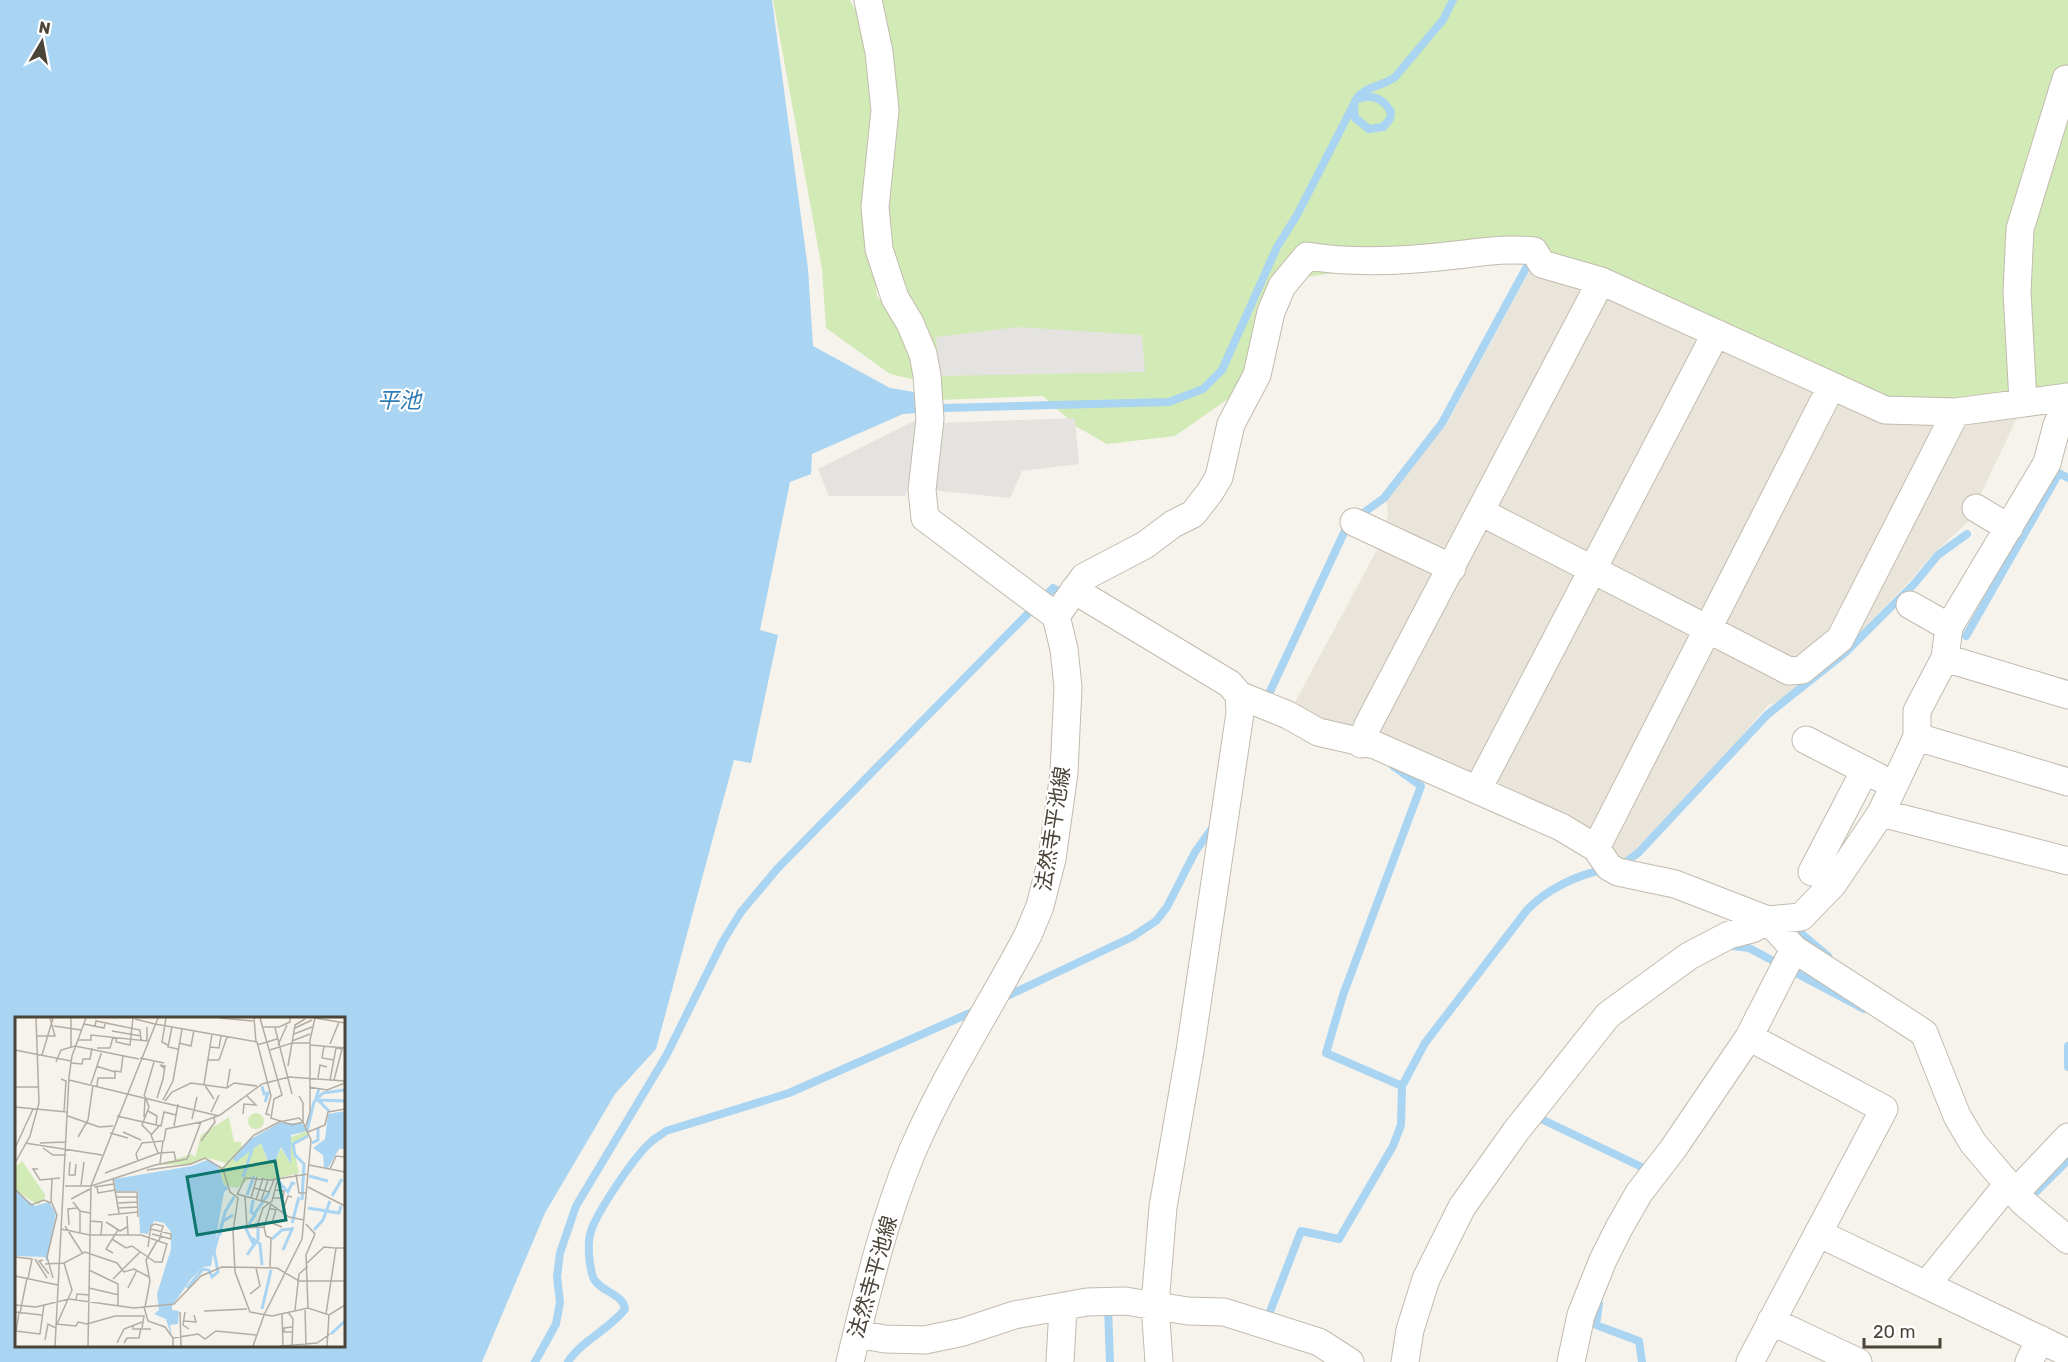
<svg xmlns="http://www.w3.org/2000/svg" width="2068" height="1362" viewBox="0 0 2068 1362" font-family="Rubik,'Noto Sans JP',sans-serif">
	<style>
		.residential { fill: #eae5da }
		.green { fill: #d2eab5 }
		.parking { fill: #e5e3e0 }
		.water { fill: #a9d4f2; fill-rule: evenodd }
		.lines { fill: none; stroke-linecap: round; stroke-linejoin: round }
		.stream { stroke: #a9d4f2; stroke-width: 8 }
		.street-casing { stroke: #c2bbae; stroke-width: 29 }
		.street { stroke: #fff; stroke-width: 27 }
		.labels { text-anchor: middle; stroke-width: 4.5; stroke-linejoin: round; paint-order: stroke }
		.street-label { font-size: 21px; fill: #4b4439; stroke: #fff }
		.water-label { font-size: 22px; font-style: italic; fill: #2e7ab2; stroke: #fff }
		.inset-river { fill: none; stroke: #a9d4f2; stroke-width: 3 }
		.inset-road { fill: none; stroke: #b2ada4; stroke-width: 1.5 }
		.view { fill: #0f766e; fill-opacity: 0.15; stroke: #0f766e; stroke-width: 3 }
		.inset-edge { fill: none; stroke: #4b4439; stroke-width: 3 }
	</style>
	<rect width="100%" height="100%" fill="#f6f3ec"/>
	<path class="residential" d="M1537,257L1884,408L2019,414L1967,523L1934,553L1907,584L1844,649L1777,702L1768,705L1728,752L1636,849L1620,861L1329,725L1294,704L1379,546L1388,515L1386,499L1436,432L1445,427Z"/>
	<path class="green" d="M773,0H850L866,30L879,94L870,238L877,296L910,337L916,380L890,374L826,328L822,269Z
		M876,0H2068V389L2014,390L1893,406L1662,294L1525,246L1299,278L1245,387L1175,436L1107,444L1077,427L1043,396L938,400L922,320L889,252Z"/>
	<path class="parking" d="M1018,327L1142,335L1145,372L939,376L936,337Z
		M1075,418L1079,464L1022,471L1010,498L930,490L938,423Z
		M916,420L913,475L905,496H829L818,469Z"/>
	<path class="water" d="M0,0H772L808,269L813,346L890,388L920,393L918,413L903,414L812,454L811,474L790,482L760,630L778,635L751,763L734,760L656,1049L615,1094L545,1213L482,1362H0ZM16,1018H344V1346H16Z"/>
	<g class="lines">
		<path class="stream" d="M1354,106L1355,118L1369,129L1383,127L1390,119L1391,112C1383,98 1371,93 1356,100
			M943,408L1169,402L1203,389L1222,370L1277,247L1297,215L1357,98C1367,85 1382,87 1395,77L1443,20L1453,0
			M1966,636L2059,473L2068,478
			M1270,699L1267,698L1348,524L1384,498L1442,423L1531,259
			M1621,866L1639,852L1767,715L1846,652L1914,584L1938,555L1967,534
			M1791,925L1828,956
			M1733,946L1749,948L1864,1009
			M1003,998L1132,937L1156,921L1167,907L1195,852L1213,827
			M2068,1046V1067
			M1402,1086L1425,1043L1527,910C1546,890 1576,875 1603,870
			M1539,1118L1650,1171
			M2031,1197L2068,1160
			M1599,1304L1596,1325L1639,1341L1642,1362
			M1108,1307L1110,1362
			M1266,1322L1301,1231L1339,1239L1393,1146L1401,1125L1402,1086L1326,1053L1343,995L1421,786L1393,766
			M535,1362L556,1324L560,1302L557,1277L560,1253L576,1206L666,1056L723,941L741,912L777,869L1053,588L1066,596
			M568,1362C582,1340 609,1330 625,1309C623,1293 599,1292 593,1277C589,1265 587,1243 591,1231C597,1212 636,1154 651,1142C655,1138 661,1135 666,1131L789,1093L979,1009"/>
		<g class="street-casing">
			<path id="street" d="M2023,402L2017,292L2020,229L2066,79
				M1976,508L2009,528
				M1481,512L1789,671L1802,670L1840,639L1956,412
				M1354,522L1452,568
				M1074,590L1230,684L1239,695L1288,715L1318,732L1375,745L1561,827L1596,848L1609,867L1618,872L1675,884L1768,920L1794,949L1924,1033L1957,1116L1973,1143L2023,1202L2068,1240
				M1910,605L1949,627
				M1056,616L1084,577L1145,545L1173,524L1193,514L1210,492L1219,477L1231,424L1257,375L1271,312L1282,286L1307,256C1356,264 1407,261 1456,255C1483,252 1506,248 1534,251L1542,264L1601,281L1885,410L1956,412L2068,397
				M1945,658L2068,695
				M1917,737L2068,782
				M1806,740L1880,778
				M1361,744L1368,725L1601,281
				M1478,789L1716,333
				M1881,813L2068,861
				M1596,848L1831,387
				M1812,872L1865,770
				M1749,1037L1884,1109L1750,1362
				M2015,1193L2068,1137
				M1818,1233L2064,1351
				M1927,1284L2008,1184
				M1771,1321L1858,1362
				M857,1334L885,1339L925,1340L963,1332L1014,1315L1087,1302L1125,1301L1188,1311L1224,1312L1319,1342L1350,1362
				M850,1362C867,1291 884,1219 912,1152C944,1077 990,1007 1028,935L1040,906L1052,859L1064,773L1068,687L1064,649L1056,616L925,518L922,490L930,419L927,375L923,354L910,323L895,298L879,249L875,207L885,110L879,52L868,0
				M1060,1362L1063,1308
				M1159,1362L1155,1305L1163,1207L1190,1051L1240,713L1239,695
				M1405,1362L1410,1330L1426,1279L1462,1207L1516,1131L1608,1015L1689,956L1729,935L1752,929L1768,920L1801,917L1833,884L1881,813L1917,737V711L1945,658L1949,627L2047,463L2057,425L2068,403
				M1571,1362L1581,1315L1603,1260L1619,1228L1639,1193L1673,1149L1749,1037L1794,949
				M2029,1362L2040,1339"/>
		</g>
		<use href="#street" class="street"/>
	</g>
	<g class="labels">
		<g class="street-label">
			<text transform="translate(1053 829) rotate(-81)" y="7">法然寺平池線</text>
			<text transform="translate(873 1277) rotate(-74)" y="7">法然寺平池線</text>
		</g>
		<g class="water-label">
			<text x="399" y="408">平池</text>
		</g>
	</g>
	<g transform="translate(15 1017)">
		<rect width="330" height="330" fill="#f6f3ec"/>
		<path d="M233 104a8 8 0 1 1 16 0a8 8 0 1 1-16 0ZM214,100L219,125H227L226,130L234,126L237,133L246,126L253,144H260L266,131L276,147V120L292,114L294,118L278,128L284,156L256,163L239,159L222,171L209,168L203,149L208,150L211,146L193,141L176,147L141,148L177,137L180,141L186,118ZM7,144L31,179L23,188L0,173V150Z" fill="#d2eab5"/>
		<path d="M330,94V132H324L313,151L309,150L308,138L298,131L310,122L313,97ZM264,106H287L292,114L276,118V147L266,130L260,144H253L246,126L221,145L218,142L234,123ZM192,143L203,149L209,168L214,171L209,175L196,249L188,250L176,262L157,289V293L164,294L163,307L155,308L157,321L151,302L139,297L144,293L142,277L156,232V215L149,206L139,204L133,217L125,216L123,174H101L99,162L177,149ZM0,173L20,189L34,185L41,196L32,245L30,240L0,239Z" fill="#a9d4f2"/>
		<path class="inset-river" d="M247,69L249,77L253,76L250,85M304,72L301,81L314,94M305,83L330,84M292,114L299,85L308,76L330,73M297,126L303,123V111M294,159L313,164M228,160L237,133M264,165L273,175L277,166L280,167M232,178L239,159M317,179L327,162M287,183L289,147L280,138L278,127L293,119M293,191L324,196L326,189M240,196L254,176M277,206L284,180M234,207L240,198L236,195L238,183M230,210L239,228M299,213L308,203L315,184M205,218L208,204L218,198M237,221L245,227L247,248M257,222L267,213L276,212M268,233L278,210M232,238L243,222V211M172,271L188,252L194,253L197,260L203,255L199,234L210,195L219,180M247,292L256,253M316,317L330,304"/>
		<path class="inset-road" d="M151,1L147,25L153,28M205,1L238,4M239,1L241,25M300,1L330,6M120,2L140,7M290,2L280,8L277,26H295M69,7L89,11L90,7M140,7L242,25L256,79L251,97L255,98M39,9L66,13M80,9L81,4L125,13L126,23M157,10L153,30L163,32M247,10H264L275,5V1M260,11L277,77M280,11L297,3M97,14L126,19M197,17L189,67L199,82M279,17L297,10M22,19H40L35,1M101,20V25L115,28L118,1M63,23H76V18L132,24V10M277,24L295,17M164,26L176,29L179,13M315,27L324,5M242,28L262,22M263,28L272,8M295,28L330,31M309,29L307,41L319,43M56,30V1M195,30L204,31L206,19M82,31H95L98,20M0,33L56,44M255,33L277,26L273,49M27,38L38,1M125,41L149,46M193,43H204L212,20M41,45L46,33L60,29L124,42M56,46L67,47L68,42H75L77,31M81,49L100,55M303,61L305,48L312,50M46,62L51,64L49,95M54,63L204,99M315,63L321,31L327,32L319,63M76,67L87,34M82,69L83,61H100V54L106,55L108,38M0,70H23M294,70L312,73L330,66M212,71L215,52M129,79L139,45M130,79L134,90L127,108L136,117M142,81L148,62L150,49L145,48L150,52M148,83L158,64L167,12M150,84L157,75L176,66L212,71L219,66L242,69M0,90L52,95M133,94L142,99L141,108M196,95L204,78M228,97L229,87L241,88L232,79M53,99L84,110L98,109M102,99L146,109L149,95L161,98M129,100L130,82M177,102L182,80M159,109L163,87M291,109L295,95V23L300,1M108,115L126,123M293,115L310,108L313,95L330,92M95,116L113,121M63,120L73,103L78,68M149,124L151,112L186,105M186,124L200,105L199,101M10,126L87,138M25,126L50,125M0,131L18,92M28,131L38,138H51M143,136L136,118L144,109M123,144L121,137L127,126L148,124L145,146M55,145L54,158H60L61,147M0,146L15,119L24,86L21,1M294,148L330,155M208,151L239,118L264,105L284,101L288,105V86L284,79M23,152H18L25,163L45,161M315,152L321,139L330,140M132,153L176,147L190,141L208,152L215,175L223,181L218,214L220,255L235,295L257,299L293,291L314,298L330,288M90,156L144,136L159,135L161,144M281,157L284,176H292M37,162L36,184L42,198L32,240L38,261M98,162L104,196M66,168L69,145M50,169H76L140,148L172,142L186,105L205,98L247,67L274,60L330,64M79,170L99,167M82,170L83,176L100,173M293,170L330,189M239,171L254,175L259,163M0,172L16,188L29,183L36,186M101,175H122L123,200M222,177L254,186L274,200L289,203M222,178L230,161L256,163L293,157M102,180H123M230,180L232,211L249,210M236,181L242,160M258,181H268L269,174L260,173M56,182L75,172M241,183L248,161M246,184L253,163M58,185L65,194L75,196M103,186L123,185M103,191L123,190M254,191L261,193L257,206L267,210M65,194V215M267,196L273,179L277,180M93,198L123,195M112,199L113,218M75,204L87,205L86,218M91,205L105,214L112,210M291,207L300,217L291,238L293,291M54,208L53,192L62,191M50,209L68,237M218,211L242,209L248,191L257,184L263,161M46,212L75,218H126L152,227L147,245H140L117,229L111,231L97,222M136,212L156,217V222M137,217L156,222M133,230L136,209L140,207L148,209L144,224M98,236L91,232L103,213M0,240L17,242L13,262M20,242L32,261M28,243L24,244L34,257M292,246L309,230L320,231M30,247L49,246L70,235L102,246L109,255L119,252L134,260M255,250L256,221L251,219L249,210L256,187M74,253L103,267V289M0,259L43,268M98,262L125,235M74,271L104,278M113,271L122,253M235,277L245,269L241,251M61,283L62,277L74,278M0,288L21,290L54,282L119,291L159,287L186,259L207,250L262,251L284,264H330M129,290L133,304L150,310L158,321M130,290L135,264L131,243L142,224M290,291L291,329M280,293L284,257L293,249M189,294L232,292M0,295L27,298M165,295L166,329M170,295L168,308L174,312M273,295L278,302L277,329M4,296L1,314L25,317L29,287M5,296L12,261M311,297L321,231H330M169,304L181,305L179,298M41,307L61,309L63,305L72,307L100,299H129L127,311M42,307L57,273L49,246M118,309V312H136M278,310L269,311V315H278M30,323L33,307L41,311M102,326L109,312L127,305M109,326L112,321H124L126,311M40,329L54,60L57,39L71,1M73,329L76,169L143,1M158,329V321L183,317L190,322L201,314L241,318M238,329L249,298L287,222L296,123L288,105L277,108L256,101L259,82L267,78L245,1M265,329H268L267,297M268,329L302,326L315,317M312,329L314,298"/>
		<path class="view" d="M260,144L271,203L182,218L172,160Z"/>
		<rect width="330" height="330" class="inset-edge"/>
	</g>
	<g transform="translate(42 42) rotate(10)" stroke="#ffffff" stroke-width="4.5" paint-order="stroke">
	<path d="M0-4.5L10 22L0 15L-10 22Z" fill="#4b4439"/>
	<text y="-9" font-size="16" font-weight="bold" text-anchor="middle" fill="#4b4439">N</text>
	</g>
	<path d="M1864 1338v9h76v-9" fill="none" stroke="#4b4439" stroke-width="3"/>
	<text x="1873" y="1338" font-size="18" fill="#4b4439" stroke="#ffffff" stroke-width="4.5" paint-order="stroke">20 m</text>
</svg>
